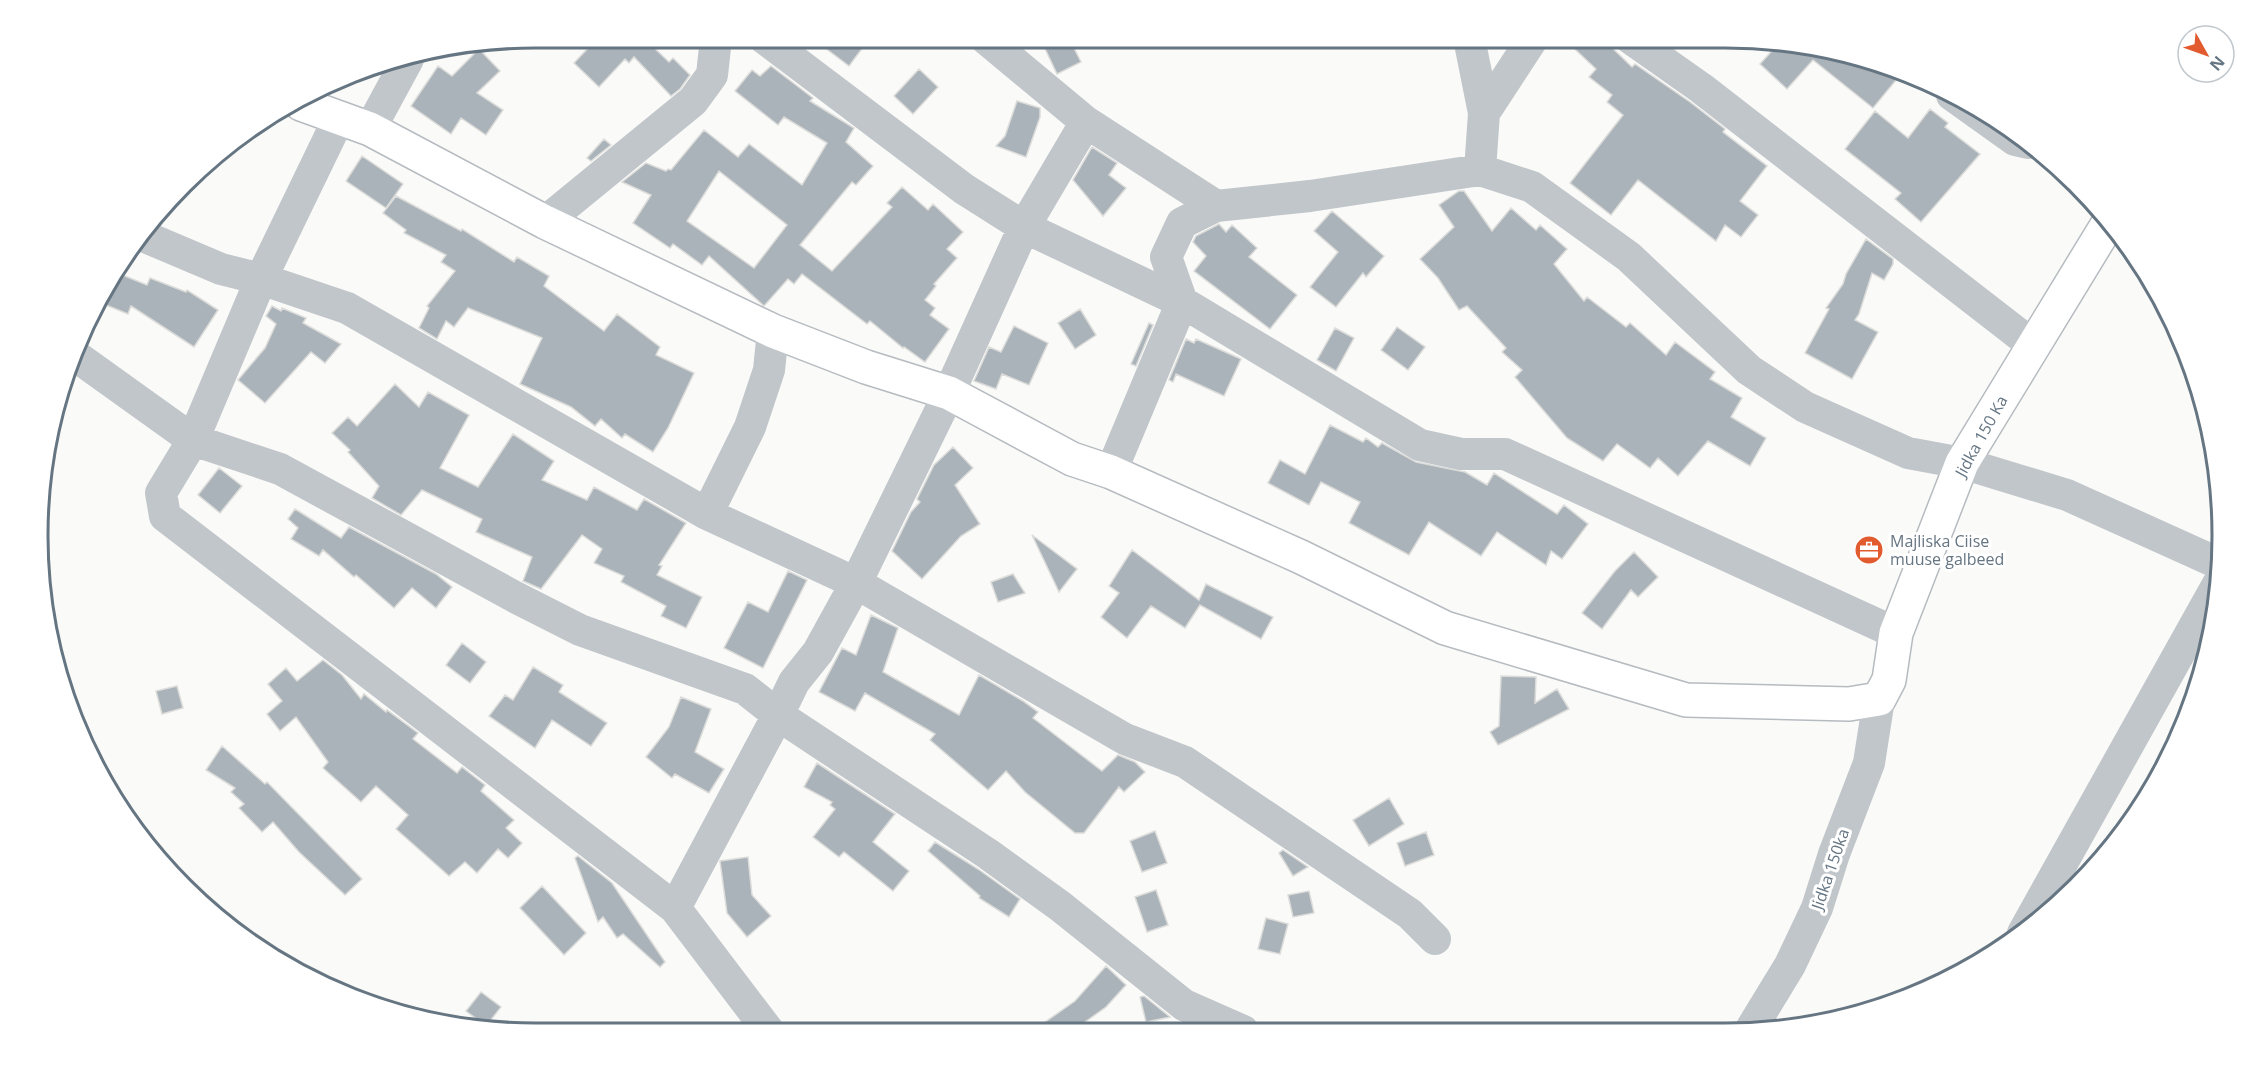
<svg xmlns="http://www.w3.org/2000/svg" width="2260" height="1071" viewBox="0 0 2260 1071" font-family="'Open Sans',sans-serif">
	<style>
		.building { fill: #aab3b9; stroke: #dcdcda; stroke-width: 1.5; fill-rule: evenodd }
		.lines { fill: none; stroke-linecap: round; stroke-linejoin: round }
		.secondary-casing { stroke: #b6bbc0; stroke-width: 36 }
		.street { stroke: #c1c6ca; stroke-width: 32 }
		.secondary { stroke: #fff; stroke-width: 33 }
		.labels { text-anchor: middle; stroke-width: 6; stroke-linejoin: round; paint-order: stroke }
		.street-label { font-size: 16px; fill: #657582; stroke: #fff }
		.poi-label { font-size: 16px; fill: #657582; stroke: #fff; text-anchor: start }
		.rim { fill: none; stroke: #657582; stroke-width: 3 }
	</style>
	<rect width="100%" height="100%" fill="#fafaf8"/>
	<path class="building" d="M602,38H652L648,42L669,62L673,58L690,75L680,89L671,96L634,57L629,63L625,59L599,87L574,63L591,45L594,48Z
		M812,38H870L849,66Z
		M1040,38H1069L1081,62L1057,74Z
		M1563,38H1602L1632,67L1635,64L1690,102L1725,129L1723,132L1767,166L1740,201L1758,215L1741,237L1725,225L1716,241L1638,180L1611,215L1570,183L1623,115L1607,102L1612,95L1589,77L1596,69Z
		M1779,43L1822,47L1877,64L1897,79L1873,108L1813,60L1787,89L1760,64Z
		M479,49L500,71L477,93L503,110L486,135L461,118L451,134L411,106L438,66L452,76Z
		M771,66L813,98L810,101L854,128L846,142L873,166L856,185L852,182L800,245L832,271L892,207L887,203L902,187L928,210L933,204L963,232L947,249L957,258L934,284L936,286L925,300L935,308L930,315L949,329L925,362L904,347L903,348L870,321L867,324L802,274L794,284L788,279L764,306L709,256L702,265L673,244L670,248L633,223L651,195L622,182L646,163L666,171L668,169L671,170L704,130L738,157L749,144L802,185L827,143L784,117L778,125L735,91L752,70L760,76ZM719,171L787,225L754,268L687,221Z
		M919,69L938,87L913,114L894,96Z
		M1017,101L1040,108V117L1026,157L996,146L1005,136Z
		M1930,109L1948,123L1945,127L1980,154L1921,222L1895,199L1901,193L1845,149L1875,111L1908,138Z
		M604,139L611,145L591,161L587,158Z
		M1092,147L1117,163L1109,175L1126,188L1103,216L1073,180Z
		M362,156L403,184L386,208L346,181Z
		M1459,191H1464L1492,231L1511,208L1536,230L1540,225L1567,249L1554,264L1584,301L1587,297L1626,327L1630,323L1666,355L1675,342L1715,372L1710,379L1742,398L1731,417L1766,438L1750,466L1708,441L1678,476L1658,458L1650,468L1617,444L1603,461L1567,438L1515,377L1522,370L1502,352L1506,348L1467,306L1459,310L1438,278L1420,259L1454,227L1439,205Z
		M396,196L461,231L462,229L514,262L517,257L549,276L544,286L604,331L617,314L660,347L656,355L694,373L668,428L653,452L625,434L622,438L601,419L595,426L571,407L520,384L542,338L468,308L454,327L446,321L437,339L419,328L429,308L427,306L455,271L441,262L446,255L404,233L406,230L383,213Z
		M1332,211L1384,256L1366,277L1363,273L1336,307L1310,287L1338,252L1314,231Z
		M1219,224L1226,232L1232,225L1257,248L1249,257L1297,295L1270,329L1194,271L1206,256L1193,242L1196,236Z
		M1866,239L1893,259V264L1884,280L1872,273L1859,314L1855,320L1878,332L1852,379L1805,353L1829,309L1826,308L1843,284L1846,274Z
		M115,272L147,285L150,278L186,292L187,290L218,310L194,347L131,306L128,314L101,303Z
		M272,306L281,311L282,308L306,318L303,323L341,344L325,363L311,352L265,403L238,380L265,348L276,324L266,316Z
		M1080,309L1096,335L1075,349L1058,323Z
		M1149,323L1153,325L1136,366L1131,364Z
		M1014,326L1048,343L1029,385L1002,374L996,389L974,381L989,347L1001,352Z
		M1397,327L1425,347L1408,370L1381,350Z
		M1335,328L1354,338L1336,371L1317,360Z
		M1186,339L1194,343L1196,339L1241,359L1224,396L1176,374L1173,382L1169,380Z
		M395,384L419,407L428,392L469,415L440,468L478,487L513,434L554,461L542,480L587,500L594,487L637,510L644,499L686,523L659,565L662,566L657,575L702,597L686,628L661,616L666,606L621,582L624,576L594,563L602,549L582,535L541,589L523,581L532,557L476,532L482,519L422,490L401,515L372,498L379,486L348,452L350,450L332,433L348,417L357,426Z
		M1330,425L1363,442L1366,438L1378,447L1382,443L1416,462L1465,472L1487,485L1494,473L1557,514L1564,505L1588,524L1562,559L1551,551L1546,565L1497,532L1481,556L1429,522L1409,555L1349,523L1360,502L1321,482L1309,505L1268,483L1280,460L1305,474Z
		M953,447L973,468L955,485L980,524L961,536L922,579L892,551L911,512L920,502L917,499L934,465Z
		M219,468L242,486L220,513L198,495Z
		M295,509L341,538L349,527L436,574L452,587L436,608L412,588L394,608L356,575L354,577L323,550L319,556L291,539L298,528L288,519Z
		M1032,535L1077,569L1059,592Z
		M1132,550L1199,600L1206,584L1273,617L1261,639L1200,605L1185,628L1151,606L1127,638L1101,617L1119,593L1109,586Z
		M1634,552L1658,577L1638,597L1631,590L1602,629L1582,613L1615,571Z
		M788,571L807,580L763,668L724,648L748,602L768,612Z
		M1013,574L1025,593L998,602L991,582Z
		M871,615L898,628L883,672L959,715L979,675L1023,701L1038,712L1033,718L1102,771L1118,755L1135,762L1145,772L1124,792L1119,787L1084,833H1075L1025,792L1006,771L988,790L930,740L935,734L865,693L855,711L819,692L842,648L856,655Z
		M462,643L486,662L470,683L446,665Z
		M323,660L342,675L361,699L364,694L386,712L387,710L418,733L413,739L457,773L462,767L485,785L481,791L514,820L506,828L522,843L508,858L498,849L477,873L465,862L449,876L396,829L408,815L376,786L361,802L323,768L328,762L296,717L280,731L267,714L282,701L268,684L286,668L297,681Z
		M533,667L563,685L559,692L607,723L591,746L552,720L535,748L489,716L505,695L513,700Z
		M1501,676L1536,677L1535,703L1557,689L1569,709L1498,745L1490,732L1499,726Z
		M177,686L183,708L162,714L156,691Z
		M681,697L711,709L695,752L724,769L709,793L675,774L672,778L646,757L669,727Z
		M222,746L265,784L267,782L362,879L345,895L299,852L273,822L262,832L239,808L244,804L231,792L235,788L206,770Z
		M817,763L895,814L873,842L909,871L893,891L844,852L839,857L813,837L835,809L830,805L832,802L804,787Z
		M1389,798L1404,824L1369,846L1353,820Z
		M1155,831L1167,863L1142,872L1130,841Z
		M1426,832L1434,855L1405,866L1397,843Z
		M935,842L978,869L1020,899L1009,917L979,898L980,896L928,851Z
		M1283,850L1308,867L1293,876L1279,853Z
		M578,856L612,883L665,962L660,967L623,934L617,938L603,917L598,922L575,858Z
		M748,857L752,895L771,916L747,937L727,913L720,861Z
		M542,886L586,933L564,955L520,908Z
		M1156,890L1168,925L1147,932L1135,897Z
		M1309,891L1314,913L1293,917L1288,895Z
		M1266,918L1288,924L1280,954L1258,949Z
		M1106,966L1126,985L1106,1007L1071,1032H1031L1075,1001Z
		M481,992L501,1007L486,1026L466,1011Z
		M1144,996L1170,1017L1146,1022L1140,997Z"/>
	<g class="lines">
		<g class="secondary-casing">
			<path id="secondary" d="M301,104L370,129L545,222L773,331L866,367L949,393L1072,459L1111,472L1301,557L1445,628L1686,700L1849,704L1879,699L1889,680L1896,633L1962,463L2109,222"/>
		</g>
		<path class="street" d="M764,38L964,189L1024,227L1182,302L1420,445L1461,454H1505L1896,633
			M985,38L1086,122L1216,206
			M1469,38L1484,113L1480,170
			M1630,38L1701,88L2034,346
			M1952,95L2015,140L2028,143
			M1484,113L1533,38
			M339,118L261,279L193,440L161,493L165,516L675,908L770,1033
			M370,129L408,59
			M545,222L693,101L712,75L716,38
			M143,236L221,269L261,279L347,308L707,514L856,583L1125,739L1185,762L1410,914L1435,939
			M73,354L193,440L280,469L515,597L580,630L745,689L778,715L794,682L818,652L856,583L949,393L1024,227L1086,122
			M1111,472L1182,302L1166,257L1182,223L1216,206L1310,196L1480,170L1532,187L1629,257L1749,370L1805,407L1908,453L1962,463L2067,495L2220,564
			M707,514L750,427L769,370L773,331
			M675,908L778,715L988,854L1060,906L1184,1005L1243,1031
			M2023,933L2218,584
			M1751,1029L1790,965L1817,908L1834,854L1869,763L1879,699"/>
		<use href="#secondary" class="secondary"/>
	</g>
	<defs>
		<g id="office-disc" transform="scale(1.5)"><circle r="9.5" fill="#e25b2f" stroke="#fff"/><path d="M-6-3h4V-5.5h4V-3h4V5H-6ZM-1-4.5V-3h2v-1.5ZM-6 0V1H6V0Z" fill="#fff"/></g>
	</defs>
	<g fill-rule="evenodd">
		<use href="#office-disc" x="1869" y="550"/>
	</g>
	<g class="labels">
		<g class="street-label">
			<text transform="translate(1981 436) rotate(-61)" y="6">Jidka 150 Ka</text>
			<text transform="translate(1830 869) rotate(-71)" y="6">Jidka 150ka</text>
		</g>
		<g class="poi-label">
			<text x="1890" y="547">Majliska Ciise<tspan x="1890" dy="18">muuse galbeed</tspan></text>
		</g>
	</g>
	<path d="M0 0H2260V1071H0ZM535 48H1725A487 487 0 0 1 2212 535V536A487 487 0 0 1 1725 1023H535A487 487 0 0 1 48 536V535A487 487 0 0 1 535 48Z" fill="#fff" fill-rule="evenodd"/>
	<path class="rim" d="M535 48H1725A487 487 0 0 1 2212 535V536A487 487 0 0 1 1725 1023H535A487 487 0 0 1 48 536V535A487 487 0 0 1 535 48Z"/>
	<g transform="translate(2206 54) rotate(130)"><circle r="28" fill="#ffffff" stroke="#c1c8cd" stroke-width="1.5"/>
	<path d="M0-4.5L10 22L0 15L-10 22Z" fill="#e25b2f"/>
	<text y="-9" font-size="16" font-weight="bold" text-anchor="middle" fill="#657582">N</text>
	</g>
</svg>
